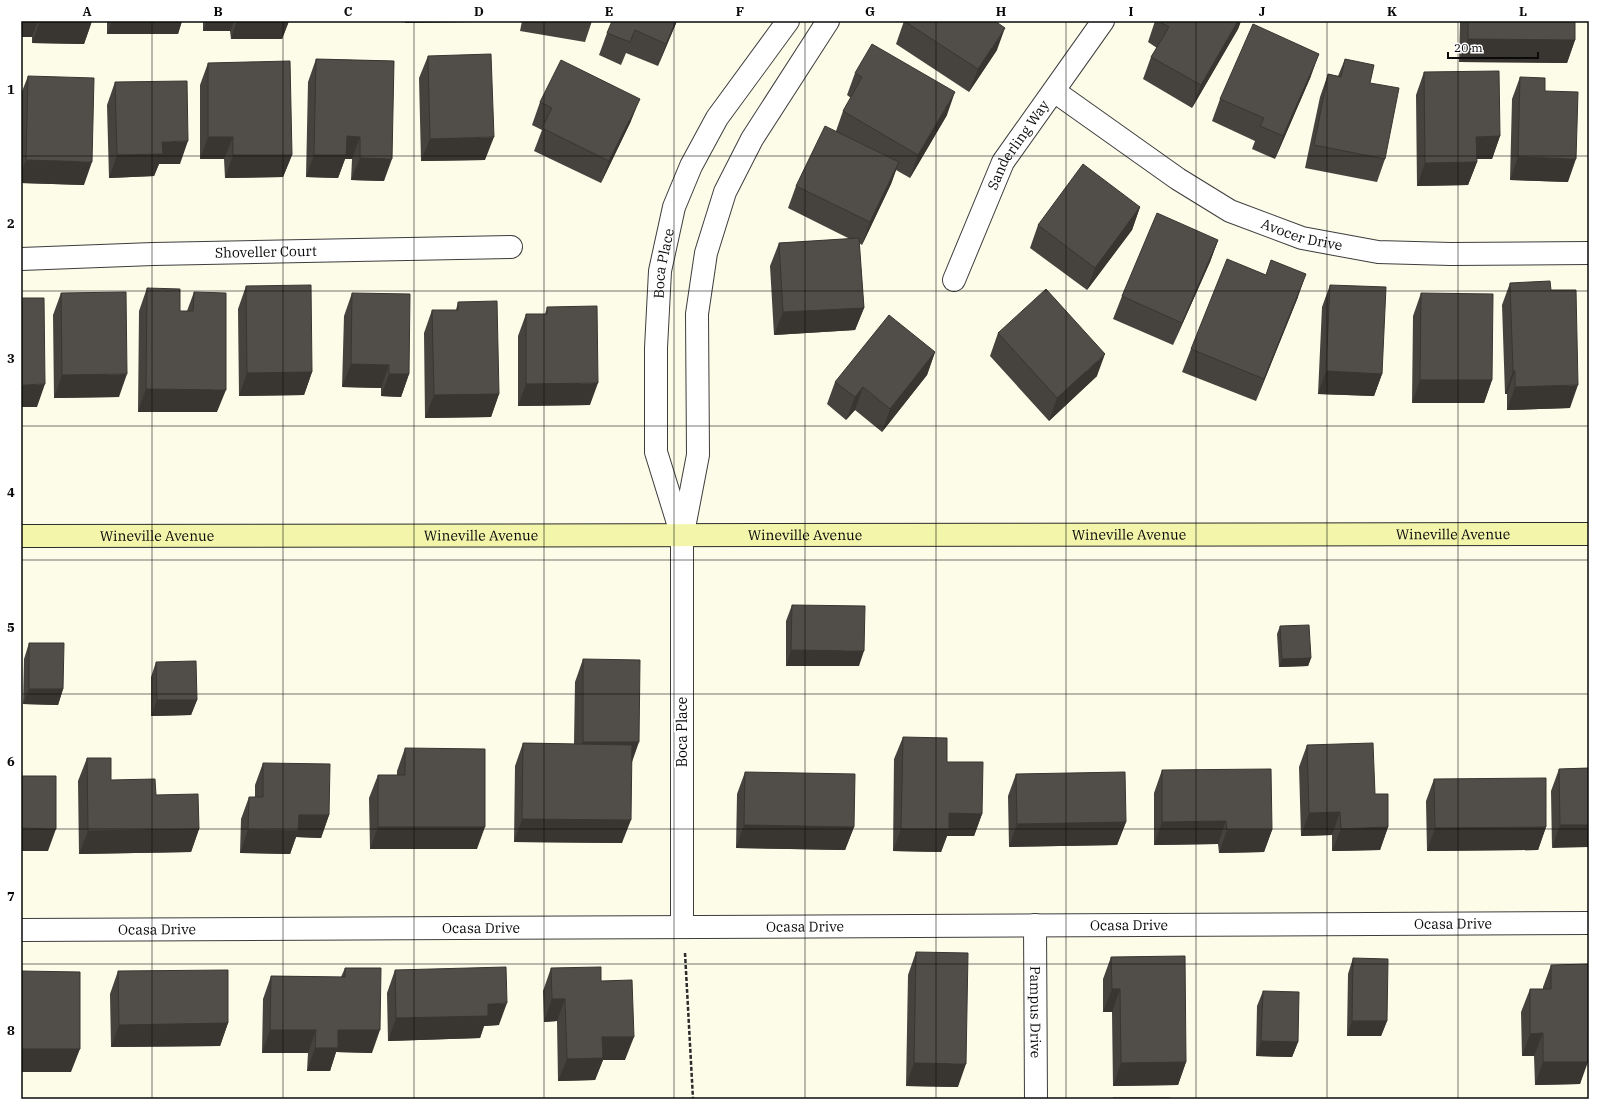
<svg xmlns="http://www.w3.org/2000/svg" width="1610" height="1120" viewBox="0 0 1610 1120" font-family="'IBM Plex Serif',serif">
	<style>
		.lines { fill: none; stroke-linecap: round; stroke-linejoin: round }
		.minor-casing { stroke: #3d3d3d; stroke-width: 24 }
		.tertiary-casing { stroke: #3d3d3d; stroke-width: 24 }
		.secondary-casing { stroke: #2c2c2c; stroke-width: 24 }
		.path { stroke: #2c2c2c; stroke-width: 2.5; stroke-dasharray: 4 2; stroke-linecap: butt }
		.minor { stroke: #fff; stroke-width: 22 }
		.tertiary { stroke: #fff; stroke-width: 22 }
		.secondary { stroke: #f3f6aa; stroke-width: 22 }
		.wall { fill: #46423e }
		.shaded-wall { fill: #393632 }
		.building { fill: #514d48; stroke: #393632 }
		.grid { fill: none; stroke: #0a0a0a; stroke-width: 1; stroke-opacity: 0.55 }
		.labels { text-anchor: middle; stroke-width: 4; stroke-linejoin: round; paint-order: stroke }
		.street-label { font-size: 14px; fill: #0a0a0a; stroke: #fff }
		.neatline { fill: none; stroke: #0a0a0a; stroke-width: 1.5 }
		.grid-label { font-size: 13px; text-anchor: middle; font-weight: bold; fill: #0a0a0a }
	</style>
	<rect width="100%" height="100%" fill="#fdfce9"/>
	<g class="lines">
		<g class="minor-casing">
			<g id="minor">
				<path id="s1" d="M1054,91L1178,179L1230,211L1302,238L1378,252L1451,254L1589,253"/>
				<path id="s2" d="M21,259L153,254L511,247"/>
				<path id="s3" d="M954,280L1003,162L1103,21"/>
				<path d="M682,536V927"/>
				<path id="s4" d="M1035,925L1036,1099"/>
				<path id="s5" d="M21,930L1589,923"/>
			</g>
		</g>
		<g class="tertiary-casing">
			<g id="tertiary">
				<path d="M683,533L698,455L697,314L706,253L725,192L752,139L828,21"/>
				<path id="s6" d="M682,536L656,452V348L660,271L674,207L691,166L717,118L788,21"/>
			</g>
		</g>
		<g class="secondary-casing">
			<g id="secondary">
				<path id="s7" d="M21,536L1589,534"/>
			</g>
		</g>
		<path class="path" d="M685,953L693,1099"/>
		<use href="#minor" class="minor"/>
		<use href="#tertiary" class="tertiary"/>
		<use href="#secondary" class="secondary"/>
	</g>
	<path class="wall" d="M21,21H92L84,44L32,43V37H21Z
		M107,21H182L178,34H107Z
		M203,21H289L282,39H231L230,31H203Z
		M522,21H592L585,42L520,31Z
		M677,21L658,66L626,53L621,65L599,55L607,33Z
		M904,21L997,50L969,92L896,44Z
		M1155,21H1241L1238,29L1192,108L1143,79L1151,57L1157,48L1148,42Z
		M1460,21H1575V40L1567,63L1459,62Z
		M428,56L485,160L421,161L419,78Z
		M316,59L394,61L384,181L351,180L352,159H345L338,178L306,177L308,82Z
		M1345,59L1370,83L1385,159L1377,182L1305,168L1320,97L1328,74L1338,76Z
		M208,63L292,155L283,177L225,178L224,159H200V85Z
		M1424,72L1500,136L1492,159H1476L1477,162L1468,185L1417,186L1416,95Z
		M855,73L947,115L910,178L896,170L891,184L862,245L859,243L864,308L855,330L774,335L770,266L779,243L850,239L788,208L796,186L836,131L843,111L851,98L847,95Z
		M28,76L84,185L21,183V94Z
		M1311,76L1275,159L1252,149L1255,141L1212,121L1220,99Z
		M1520,77L1545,91L1568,182L1510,180L1512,99Z
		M115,82L180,164H159L154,176L109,178L107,105Z
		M540,102L631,121L601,183L534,151L542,130L532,125Z
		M1140,207L1132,230L1087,290L1030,248L1038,225Z
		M1218,240L1210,262L1173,345L1113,319L1122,296Z
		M1266,275L1298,297L1256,401L1182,372L1191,349Z
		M1510,283L1551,290L1570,408L1507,410V394H1505L1502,305Z
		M1330,285L1382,374L1374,396L1318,394L1322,307Z
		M246,286L312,372L304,395L239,396L238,309Z
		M147,288L180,311H187L194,292L217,412H138L139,311Z
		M61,293L119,397L54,398L53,315Z
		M352,293L409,374L401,397L381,396V388L342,387L344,316Z
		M1421,293L1492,380L1484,403H1412L1413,316Z
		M458,302L499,394L491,417L425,418L424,333L432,310H456Z
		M547,307L590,405L518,406V336L526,314H545Z
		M998,333L1097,376L1049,421L990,356Z
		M935,352L927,375L882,432L855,410L846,420L827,404L835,382Z
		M792,605L859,666H786V621Z
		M1280,626L1311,658L1308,666L1279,667L1277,634Z
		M29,643L63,689L58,705L23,704L24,659Z
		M583,659L631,763L622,843L514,842L515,766L523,743L574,744L575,682Z
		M156,662L197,700L191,715L151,716V677Z
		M903,737L947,762L982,814L974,836H947L941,852L893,851L894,759Z
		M1307,745L1375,794L1388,827L1380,850L1332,851V835L1301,836L1299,767Z
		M405,748L477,849H370L369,798L378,775H397V771Z
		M87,758L111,780L156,795L199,829L191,852L79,854L78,781Z
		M263,763L329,815L321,838L296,837L290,854L240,853L241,819L249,797H255V785Z
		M1589,768L1552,848L1551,791L1559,769Z
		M1162,770L1272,830L1264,852L1219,853L1218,844L1154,845V793Z
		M745,772L854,827L845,850L736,848L737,794Z
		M1016,774L1126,822L1117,845L1009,847L1008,796Z
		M1434,779L1546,827L1538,850L1427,851L1426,801Z
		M916,952L958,1087L906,1086L908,975Z
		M1111,957L1186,1062L1178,1085L1113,1086L1112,1012H1103V979Z
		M1353,958L1387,1021L1381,1036H1347L1348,974Z
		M1551,965L1589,1056H1588L1580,1084L1535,1085L1534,1056H1522L1521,1012L1530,989H1543V987Z
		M345,968L372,1053L336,1052L330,1071H307L308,1053H262L263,999L271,976L341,977Z
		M551,968L601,981L625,1060H603L595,1080L558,1081L557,1021L544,1022L543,991Z
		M395,970L499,1025L484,1026L480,1038L388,1041L387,993Z
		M118,971L228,1023L220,1046L111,1047L110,994Z
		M1263,991L1298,1042L1292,1057L1256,1056L1257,1006Z"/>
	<path class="shaded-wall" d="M21,21H38L32,37H21Z
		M40,21H92L84,44L32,43Z
		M112,21H182L178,34H107Z
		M207,21H234L230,31H203Z
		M237,21H289L282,39H231Z
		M405,21H477V22L405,23Z
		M676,21H677L658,66L666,44Z
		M1238,21H1241L1238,29L1192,108L1201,85Z
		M1005,28L997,50L969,92L978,69Z
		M1468,39L1575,40L1567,63L1459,62Z
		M1319,54L1311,76L1275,159L1283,136Z
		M955,92L947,115L910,178L918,155Z
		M640,99L631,121L601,183L609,161Z
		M347,136L360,137L352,159H345L338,178L306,177L314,155Z
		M1500,136L1492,159H1468L1476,137Z
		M208,137H233L224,159H200Z
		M494,137L485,160L421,161L430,139Z
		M188,141L180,164H159L154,176L109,178L117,155L162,142Z
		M233,155H292L283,177L225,178Z
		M1518,157L1576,159L1568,182L1510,180Z
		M360,158L392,159L384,181L351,180Z
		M26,160L92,162L84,185L21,183V173Z
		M899,162L891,184L862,245L870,222Z
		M1477,162L1468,185L1417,186L1425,163Z
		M1140,207L1132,230L1087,290L1095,268Z
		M1218,240L1210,262L1173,345L1182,323Z
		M1306,274L1298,297L1256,401L1264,379Z
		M864,308L855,330L774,335L783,312Z
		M935,352L927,375L882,432L890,409Z
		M1105,354L1097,376L1049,421L1057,398Z
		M351,364L389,365L381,388L342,387Z
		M1326,371L1382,374L1374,396L1318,394Z
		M1513,371H1515L1507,394H1505Z
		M312,372L304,395L239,396L247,373Z
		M127,374L119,397L54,398L62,375Z
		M389,374H409L401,397L381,396Z
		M1420,380H1492L1484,403H1412Z
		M598,383L590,405L518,406L526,384Z
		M45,384L37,407H21V385Z
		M1578,385L1570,408L1507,410L1515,387Z
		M863,387L855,410L846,420L855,397Z
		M146,389L226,390L217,412H138Z
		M499,394L491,417L425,418L434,395Z
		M791,650L864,651L859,666H786Z
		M1311,658L1308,666L1279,667L1282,659Z
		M29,689H63L58,705L23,704Z
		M157,700H197L191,715L151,716Z
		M583,742H639L631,765L574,764Z
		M1340,812L1332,835L1301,836L1309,813Z
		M949,813L982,814L974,836H947L941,852L893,851L901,829Z
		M299,815H329L321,838L296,837L290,854L240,853L248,830Z
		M522,819L631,820L622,843L514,842Z
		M1226,821L1218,844L1154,845L1162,822Z
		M1126,822L1117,845L1009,847L1017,824Z
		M744,825L854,827L845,850L736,848Z
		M1560,825H1589V847L1552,848Z
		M378,827H485L477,849H370Z
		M1388,827L1380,850L1332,851L1341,829Z
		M1546,827L1538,850L1427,851L1435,828Z
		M21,828L56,829L48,851H21Z
		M199,829L191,852L79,854L88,831Z
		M1227,830H1272L1264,852L1219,853Z
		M1112,989H1120L1112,1012H1103Z
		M552,999H565L557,1021L544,1022Z
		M507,1003L499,1025L484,1026L480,1038L388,1041L396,1018L488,1004Z
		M1352,1021H1387L1381,1036H1347Z
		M228,1023L220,1046L111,1047L119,1025Z
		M270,1030H316L308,1053H262Z
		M338,1030H380L372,1053L336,1052L330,1071H307L315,1048Z
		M1543,1033L1534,1056H1522L1530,1034Z
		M1588,1033H1589V1056H1580Z
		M602,1037H634L625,1060H603L595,1080L558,1081L567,1059Z
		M1261,1041L1298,1042L1292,1057L1256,1056Z
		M21,1049H80L71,1072H21Z
		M1186,1062L1178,1085L1113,1086L1121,1063Z
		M1543,1062H1588L1580,1084L1535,1085Z
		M914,1063L966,1064L958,1087L906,1086Z"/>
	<path class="building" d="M612,21H676L666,44L635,30L630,42L607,33Z
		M904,21H995L1005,28L978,69Z
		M1158,21H1238L1201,85L1151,57L1169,27Z
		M1468,21H1575V40L1468,39Z
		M1253,24L1319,54L1283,136L1260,126L1264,118L1220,99Z
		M872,44L955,92L918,155L843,111L862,77L855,73Z
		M491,54L494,137L430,139L428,56Z
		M316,59L394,61L392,159L360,158V137L347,136L346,155H314Z
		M1345,59L1374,65L1370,83L1399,88L1385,159L1314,145L1328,74L1341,77Z
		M561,60L640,99L609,161L542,128L552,108L540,102Z
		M290,61L292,155H233V137H208V63Z
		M1499,71L1500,136L1476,137L1477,162L1425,163L1424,72Z
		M28,76L94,78L92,162L26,160Z
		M1520,77L1545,78V91L1578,92L1576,159L1518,157Z
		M187,81L188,141L162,142L163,154L117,155L115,82Z
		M825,126L899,162L870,222L796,186Z
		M1083,164L1140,207L1095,268L1038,225Z
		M1157,213L1218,240L1182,323L1122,296Z
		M859,238L864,308L783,312L779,243Z
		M1227,259L1266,275L1271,260L1306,274L1264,379L1191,349Z
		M1550,281L1551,290H1576L1578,385L1515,387V371H1513L1510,283Z
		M311,285L312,372L247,373L246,286Z
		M1330,285L1386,287L1382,374L1326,371Z
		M147,288L180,289V311H193L194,292L226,293V390L146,389Z
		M1046,289L1105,354L1057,398L998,333Z
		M126,292L127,374L62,375L61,293Z
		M352,293L410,294L409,374H389V365L351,364Z
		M1421,293L1493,294L1492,380H1420Z
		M21,298H44L45,384L21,385Z
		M497,301L499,394L434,395L432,310H458V302Z
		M597,306L598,383L526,384V314H547V307Z
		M889,315L935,352L890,409L863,387L855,397L835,382Z
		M792,605L865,606L864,651L791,650Z
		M1309,625L1311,658L1282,659L1280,626Z
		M29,643H64L63,689H29Z
		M583,659L640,660L639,742H583Z
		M196,661L197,700H157L156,662Z
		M903,737L947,738V762H983L982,814L949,813V829H901Z
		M523,743L632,745L631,820L522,819Z
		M1373,743L1375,794H1388V827L1341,829L1340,812L1309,813L1307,745Z
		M405,748L485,749V827H378V775H405Z
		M87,758H111V780L155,779L156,795L198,794L199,829L88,831Z
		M263,763L330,764L329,815H299L298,831L248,830L249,797H263Z
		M1589,768V825H1560L1559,769Z
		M1271,769L1272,830H1227L1226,821L1162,822V770Z
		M745,772L855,774L854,827L744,825Z
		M1125,772L1126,822L1017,824L1016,774Z
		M21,776H56V829L21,828Z
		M1546,778V827L1435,828L1434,779Z
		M916,952L968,953L966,1064L914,1063Z
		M1185,956L1186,1062L1121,1063L1120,989H1112L1111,957Z
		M1353,958L1388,959L1387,1021H1352Z
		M1589,964V1033H1588V1062H1543V1033L1530,1034V989H1551V965Z
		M506,967L507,1003L488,1004V1016L396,1018L395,970Z
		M601,967V981L632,980L634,1037H602L603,1058L567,1059L565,999H552L551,968Z
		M345,968H381L380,1030H338V1048H315L316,1030H270L271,976L345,977Z
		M228,970V1023L119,1025L118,971Z
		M21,971L80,972V1049H21Z
		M1263,991L1299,992L1298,1042L1261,1041Z
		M1113,1098H1170V1099H1113Z"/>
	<path class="grid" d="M152,21V1099M283,21V1099M414,21V1099M544,21V1099M674,21V1099M805,21V1099M936,21V1099M1066,21V1099M1196,21V1099M1327,21V1099M1458,21V1099M21,156H1589M21,291H1589M21,426H1589M21,560H1589M21,694H1589M21,829H1589M21,964H1589"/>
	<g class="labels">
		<g class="street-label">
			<text dy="5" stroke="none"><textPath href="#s3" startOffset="150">Sanderling Way</textPath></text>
			<text dy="5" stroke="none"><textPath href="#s1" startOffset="289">Avocer Drive</textPath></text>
			<text dy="5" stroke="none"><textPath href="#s2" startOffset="245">Shoveller Court</textPath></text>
			<text dy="5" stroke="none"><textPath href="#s6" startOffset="277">Boca Place</textPath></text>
			<text dy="5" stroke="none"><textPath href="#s7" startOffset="1432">Wineville Avenue</textPath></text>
			<text dy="5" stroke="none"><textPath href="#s7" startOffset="1108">Wineville Avenue</textPath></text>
			<text dy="5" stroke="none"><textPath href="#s7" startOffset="136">Wineville Avenue</textPath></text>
			<text dy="5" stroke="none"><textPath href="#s7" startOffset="460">Wineville Avenue</textPath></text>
			<text dy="5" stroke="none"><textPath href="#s7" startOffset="784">Wineville Avenue</textPath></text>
			<text transform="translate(682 732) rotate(-90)" y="5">Boca Place</text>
			<text dy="5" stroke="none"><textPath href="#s5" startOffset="1432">Ocasa Drive</textPath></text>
			<text dy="5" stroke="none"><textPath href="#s5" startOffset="1108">Ocasa Drive</textPath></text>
			<text dy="5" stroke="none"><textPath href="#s5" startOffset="784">Ocasa Drive</textPath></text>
			<text dy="5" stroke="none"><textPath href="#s5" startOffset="460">Ocasa Drive</textPath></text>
			<text dy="5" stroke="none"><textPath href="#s5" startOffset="136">Ocasa Drive</textPath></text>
			<text dy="5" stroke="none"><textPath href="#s4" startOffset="87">Pampus Drive</textPath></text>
		</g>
	</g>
	<rect width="1610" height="1120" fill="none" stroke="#ffffff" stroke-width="44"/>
	<path d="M1448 52v6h90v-6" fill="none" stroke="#0a0a0a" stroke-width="2"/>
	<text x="1454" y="52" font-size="12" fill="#0a0a0a" stroke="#ffffff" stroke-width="3" paint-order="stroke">20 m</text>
	<rect x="22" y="22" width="1566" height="1076" class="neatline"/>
	<g class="grid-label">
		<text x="87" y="16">A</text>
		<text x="218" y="16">B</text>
		<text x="348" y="16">C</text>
		<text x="479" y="16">D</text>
		<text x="609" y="16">E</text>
		<text x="740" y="16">F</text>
		<text x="870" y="16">G</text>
		<text x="1001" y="16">H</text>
		<text x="1131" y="16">I</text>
		<text x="1262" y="16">J</text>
		<text x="1392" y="16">K</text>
		<text x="1523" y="16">L</text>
		<text x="11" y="94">1</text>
		<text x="11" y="228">2</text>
		<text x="11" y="363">3</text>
		<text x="11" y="497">4</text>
		<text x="11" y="632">5</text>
		<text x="11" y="766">6</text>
		<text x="11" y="901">7</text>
		<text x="11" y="1035">8</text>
	</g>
</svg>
